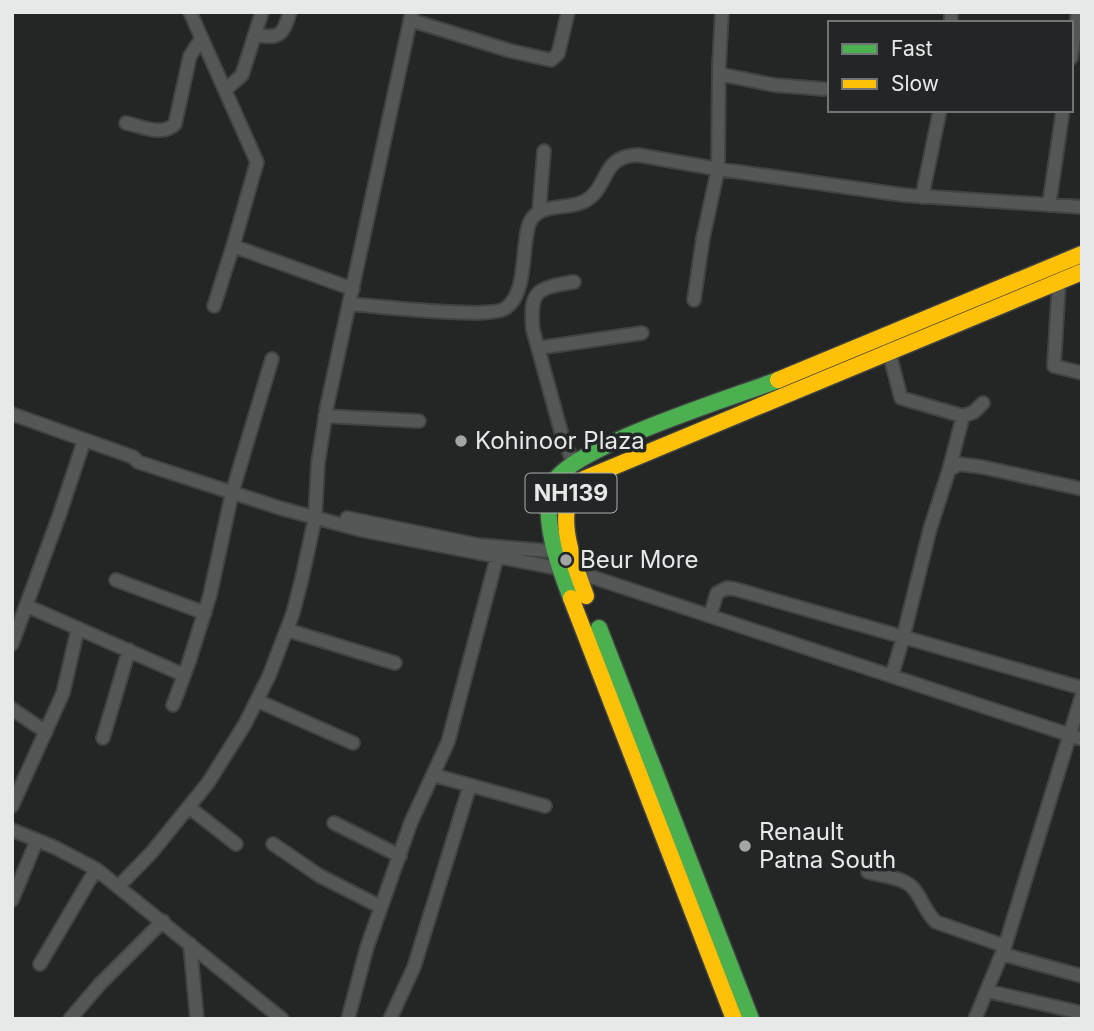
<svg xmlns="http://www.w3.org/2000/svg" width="1094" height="1031" viewBox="0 0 1094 1031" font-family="Inter,sans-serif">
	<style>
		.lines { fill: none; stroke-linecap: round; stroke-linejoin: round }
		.street-casing { stroke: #414242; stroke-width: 16 }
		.fast-casing { stroke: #414242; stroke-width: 19 }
		.slow-casing { stroke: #414242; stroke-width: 19 }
		.street { stroke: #555757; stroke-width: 12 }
		.fast { stroke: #4caf50; stroke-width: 16 }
		.slow { stroke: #ffc107; stroke-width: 16 }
		.poi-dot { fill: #a3a4a4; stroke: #232626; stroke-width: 2.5 }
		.labels { text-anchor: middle; stroke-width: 7; stroke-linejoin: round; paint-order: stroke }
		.shield { fill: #232626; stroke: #acaeae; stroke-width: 2 }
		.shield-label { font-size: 23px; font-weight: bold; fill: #e7e9e9 }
		.poi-label { font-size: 24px; fill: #e7e9e9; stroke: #232626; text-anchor: start }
	</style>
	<rect width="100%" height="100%" fill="#242525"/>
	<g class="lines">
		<g class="street-casing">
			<path id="street" d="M190,12L257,162L233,246L353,289
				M410,20L511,51L551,60L558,54L568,12
				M951,23V12
				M255,35C280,39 283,35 290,12
				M1071,58L1078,12
				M719,74L774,85L824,89
				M225,90L242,75L262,12
				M126,123C141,126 162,137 175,124L190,56L201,39
				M922,197L940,110
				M1049,205L1063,110
				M539,212L544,151
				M1059,281L1054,366L1082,373
				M694,300L703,238L718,169L719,65L722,12
				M350,304C377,306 486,319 504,309C528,296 521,247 529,224C538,201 567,211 585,201C610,187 600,156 638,155L718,169L903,195L1082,207
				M214,306L233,246
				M538,348L642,333
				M888,348L901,398L963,416L949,470
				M12,414L133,457L138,462L280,508L361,530L577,572L1082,739
				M325,416L419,421
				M963,416L974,412L983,403
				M573,462L562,435L533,330C529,290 537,288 574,282
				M347,518L478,545L560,552
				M116,580L205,613
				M27,606L184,675
				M710,616L717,593L727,588L735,589L1082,688
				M287,630L395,663
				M12,644L59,516L84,441
				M892,675L903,638L930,529L949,470L959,464L982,467L1082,489
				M258,701L353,743
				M173,705L189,662L210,595L232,493L272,359
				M12,709L46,732
				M103,738L129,650
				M433,775L545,806
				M12,806L63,693L78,628
				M190,808L236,844
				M334,823L400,856
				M12,830L56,848L96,869L282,1019
				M273,844L320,876L381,907
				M868,872C882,876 903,877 913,888C922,898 925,912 936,922L1005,946
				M119,886L152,852L208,783L245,724L269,676L293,613L302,578L315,518L318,463L327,406L412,12
				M12,900L37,840
				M190,944L197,1019
				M1002,954L1082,976
				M40,964L96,869
				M987,991L1082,1013
				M70,1019L100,984L163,921
				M348,1019L367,947L411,822L448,742L497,557
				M390,1019L414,967L470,785
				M975,1019L1005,946L1082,695"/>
		</g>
		<g class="fast-casing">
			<path id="fast" d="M571,598C559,567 540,516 553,484C567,448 737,396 778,380
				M599,628L751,1019"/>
		</g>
		<g class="slow-casing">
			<path id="slow" d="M778,380L1082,254
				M586,596C574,564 549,504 584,479L1082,272
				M571,598L734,1019"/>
		</g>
		<use href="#street" class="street"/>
		<use href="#fast" class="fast"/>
		<use href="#slow" class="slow"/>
	</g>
	<g class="poi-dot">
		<circle cx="461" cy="441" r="7"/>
		<circle cx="566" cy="560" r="7"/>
		<circle cx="745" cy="846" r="7"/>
	</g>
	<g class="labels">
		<rect class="shield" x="525.5" y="473.5" width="91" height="39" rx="5"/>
		<g class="shield-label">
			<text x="571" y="501">NH139</text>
		</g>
		<g class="poi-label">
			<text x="475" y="449">Kohinoor Plaza</text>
			<text x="580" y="568">Beur More</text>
			<text x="759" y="840">Renault<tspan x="759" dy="28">Patna South</tspan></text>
		</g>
	</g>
	<rect width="1094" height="1031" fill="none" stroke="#e7e9e9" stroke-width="28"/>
	<rect x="828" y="21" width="245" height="91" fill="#232626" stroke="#717474" stroke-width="2"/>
	<rect x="842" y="44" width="35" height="10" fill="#4caf50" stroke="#717474" stroke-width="2"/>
	<text x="891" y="56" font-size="21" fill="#e7e9e9">Fast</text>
	<rect x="842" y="79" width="35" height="10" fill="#ffc107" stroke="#717474" stroke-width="2"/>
	<text x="891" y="91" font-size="21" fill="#e7e9e9">Slow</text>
</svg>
